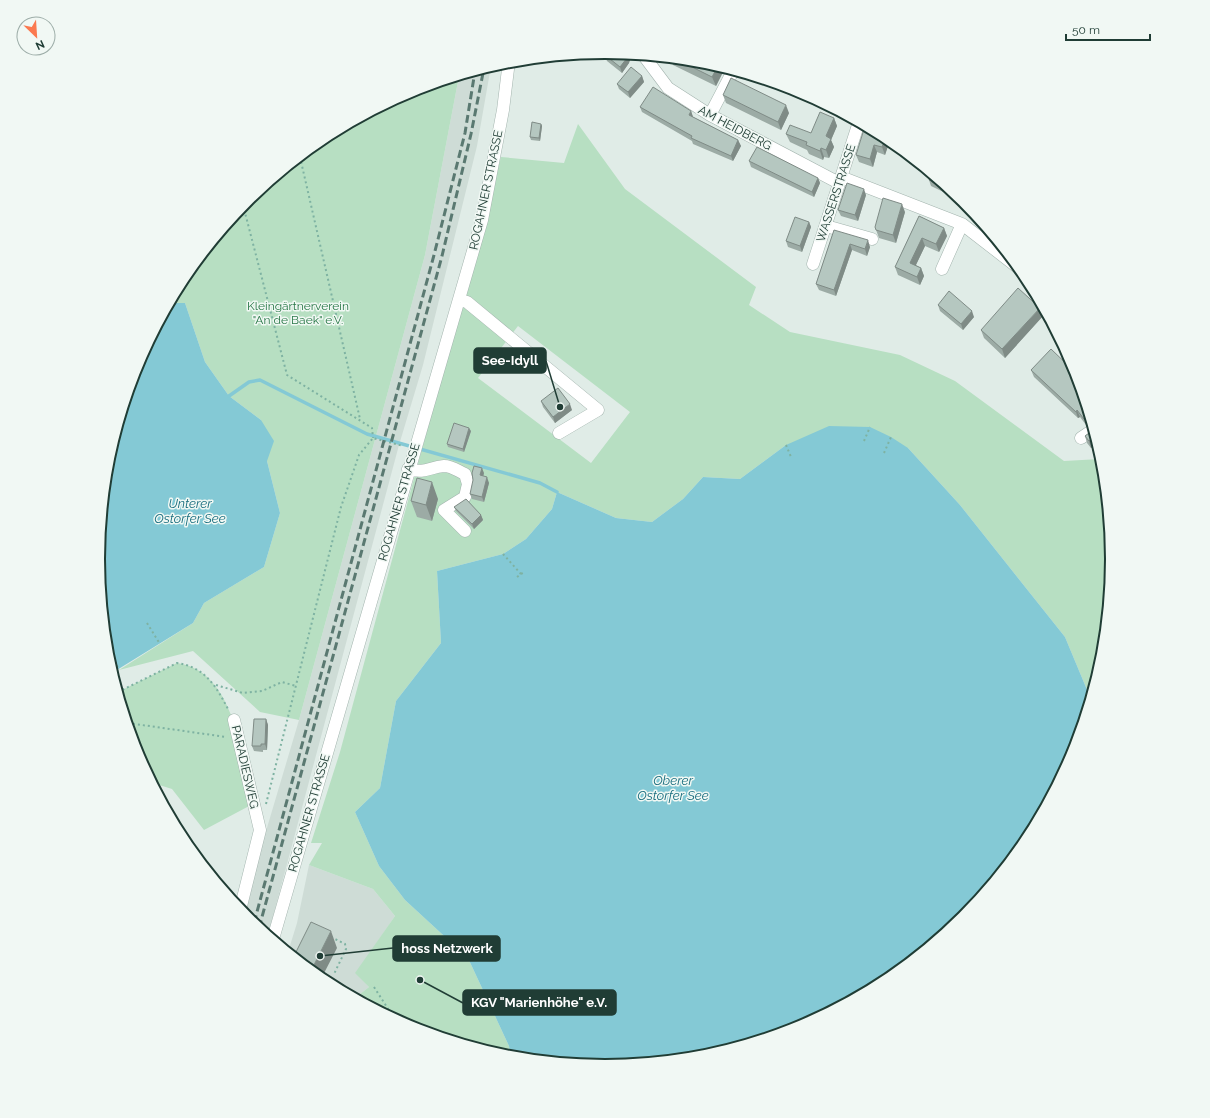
<svg xmlns="http://www.w3.org/2000/svg" width="1210" height="1118" viewBox="0 0 1210 1118" font-family="Raleway,sans-serif">
	<style>
		.built { fill: #cedcd6 }
		.green { fill: #b7dfc2; fill-rule: evenodd }
		.water { fill: #84c9d5 }
		.lines { fill: none; stroke-linecap: round; stroke-linejoin: round }
		.stream { stroke: #84c9d5; stroke-width: 3.5 }
		.minor-casing { stroke: #a3b4ae; stroke-width: 13 }
		.path { stroke: #7eb2a2; stroke-width: 2; stroke-dasharray: 2 3; stroke-linecap: butt }
		.minor { stroke: #fff; stroke-width: 12 }
		.rail { stroke: #5a7971; stroke-width: 3; stroke-dasharray: 8 4; stroke-linecap: butt }
		.wall { fill: #9caba5 }
		.shaded-wall { fill: #7f8b86 }
		.building { fill: #b5c7c0; stroke: #7f8b86 }
		.labels { text-anchor: middle; stroke-width: 3; stroke-linejoin: round; paint-order: stroke }
		.street-label { font-size: 12px; fill: #203d35; stroke: #f1f8f4 }
		.park-label { font-size: 12px; fill: #277746; stroke: #f1f8f4 }
		.water-label { font-size: 13px; font-style: italic; fill: #166c7d; stroke: #f1f8f4 }
		.rim { fill: none; stroke: #203d35; stroke-width: 2 }
		.leader { fill: none; stroke: #203d35; stroke-width: 1.5 }
		.callout-dot { fill: #203d35; stroke: #f1f8f4; stroke-width: 1.5 }
		.callout { fill: #203d35; stroke: #203d35; stroke-width: 1.5 }
		.callout-label { font-size: 13px; text-anchor: middle; font-weight: bold; fill: #fff }
	</style>
	<rect width="100%" height="100%" fill="#e0ece7"/>
	<path class="built" d="M491,66L477,146L423,365L399,445L268,935L242,912L299,720L425,255L459,76Z
		M309,865L373,889L395,916L356,973L369,987L355,998L323,980L288,952L297,923Z"/>
	<path class="green" d="M459,76L425,255L299,720L260,712L193,651L119,670L193,623L204,603L264,567L280,513L267,461L261,420L229,396L205,362L185,303H170L184,277L247,200L324,137L411,91Z
		M578,124L625,189L756,287L749,305L790,332L900,355L955,381L1064,461L1100,459L1103,463L1112,559L1102,658L1090,697L1065,637L960,505L908,448L786,445L740,479L703,477L683,499L652,522L616,518L557,492L552,509L526,539L503,554L437,571L441,643L396,701L380,788L355,812L379,866L405,900L468,958L509,1046L511,1057L411,1027L355,998L369,987L355,973L395,916L373,889L309,865L322,843H311L340,752L501,157L564,163ZM518,326L630,412L591,463L478,378Z
		M177,663C236,671 242,759 251,805L204,830L172,789L153,783L137,753L118,692Z"/>
	<path class="water" d="M170,303H185L205,362L229,396L261,420L274,441L267,461L280,513L264,567L204,603L193,623L112,673L108,658L98,559L108,460L137,365Z
		M829,426L870,427L891,437L908,448L960,505L1065,637L1090,697L1073,753L1026,841L963,918L886,981L799,1027L704,1056L605,1066L511,1057L509,1046L468,958L405,900L379,866L355,812L380,788L396,701L441,643L437,571L503,554L526,539L552,509L557,492L616,518L652,522L683,499L703,477L740,479L786,445Z"/>
	<g class="lines">
		<path class="stream" d="M229,396L249,382L260,380L367,434L540,483L557,492"/>
		<g class="minor-casing">
			<path id="minor" d="M644,56L668,88L710,115L839,183
				M710,115L733,71
				M841,177L962,224L1020,269
				M826,226L872,239
				M813,264L859,122
				M942,269L962,224
				M460,300L467,302L598,410L559,433
				M1081,438L1093,430
				M408,469C426,474 429,467 444,466C452,466 458,471 465,474L468,484L465,497L444,510L465,531
				M234,720L260,830L240,910
				M273,939L482,220L503,110L509,61
				M330,984V983"/>
		</g>
		<path class="path" d="M300,157L360,419
			M243,205L287,375L372,428L373,438
			M864,441L870,427
			M786,445L791,457
			M884,453L891,437
			M503,554L521,574
			M517,577L524,572
			M147,623L160,644
			M110,652L119,670
			M216,685L243,693L262,691L282,682L296,686
			M118,692L177,663C206,667 217,688 229,711
			M128,723L226,737
			M266,804L341,507L359,455L373,438L403,446
			M331,937L345,944L346,949L334,974
			M374,987L394,1018"/>
		<use href="#minor" class="minor"/>
		<path class="rail" d="M254,923L434,255L465,133L475,71
			M259,928L442,256L471,134L484,68"/>
	</g>
	<path class="wall" d="M607,52L630,54L631,56L629,63L622,73L607,61L605,55Z
		M671,59L704,62L724,70L716,86L673,65Z
		M642,76L644,82L630,98L619,89L617,84Z
		M723,95L789,113L781,130L726,103Z
		M640,107L691,111L693,117L738,140L741,146L733,161L693,144L692,141L642,112Z
		M834,118L837,126L831,140L834,147L829,158L824,157L823,160L809,154L807,150L790,142L786,134L811,133Z
		M541,124L542,126L540,141L531,140L530,137Z
		M887,138L890,140L885,155L877,152L873,167L859,162L856,155Z
		M749,161L818,178L820,183L814,197L751,167Z
		M932,175L959,197L958,199L931,186L929,180Z
		M866,195L858,221L841,216L838,210Z
		M905,212L896,243L879,238L875,227Z
		M919,216L944,228L947,236L939,252L925,246L916,265L921,268L924,276L920,285L898,275L895,267Z
		M809,222L811,227L802,252L788,247L786,241Z
		M834,230L870,247L867,256L852,250L836,296L819,290L816,284Z
		M938,305L974,317L963,330L940,311Z
		M1043,316L1005,358L984,338L981,330Z
		M1031,370L1076,373L1091,423L1086,425L1080,417L1078,418L1034,377Z
		M541,401L572,410L555,423L543,407Z
		M1093,430L1097,444L1091,448L1087,443L1085,436Z
		M471,431L464,452L448,447L447,444Z
		M484,473L483,476L489,483L484,502L472,499L470,494Z
		M438,499L432,521L417,517L411,501Z
		M454,507L481,515L483,520L474,529L456,511Z
		M266,719L268,725L267,750H263V752L254,751L252,746Z"/>
	<path class="shaded-wall" d="M628,54H630L631,56L629,63L622,73L620,67Z
		M718,66L723,67L724,70L716,86L712,77Z
		M642,76L644,82L630,98L628,92Z
		M786,105L789,113L781,130L778,122Z
		M691,111L693,117L691,121L689,115Z
		M834,118L837,126L831,140L834,147L829,158L826,150V136Z
		M541,124L542,126L540,141L539,138Z
		M886,137L890,140L885,155L882,147Z
		M738,140L741,146L733,161L731,156Z
		M874,145L877,152L873,167L870,159Z
		M821,148L824,157L823,160L820,151Z
		M818,178L820,183L814,197L812,192Z
		M864,189L866,195L858,221L855,215Z
		M956,194L959,197L958,199Z
		M902,204L905,212L896,243L893,235Z
		M809,222L811,227L802,252L800,246Z
		M944,228L947,236L939,252L936,244Z
		M922,238L925,246L913,271L910,263Z
		M868,240L870,247L867,256L865,249Z
		M850,244L852,250L836,296L834,290Z
		M921,268L924,276L920,285L917,277Z
		M1040,308L1043,316L1005,358L1002,349Z
		M972,311L974,317L963,330L961,324Z
		M570,404L572,410L555,423L553,417Z
		M1077,410L1080,417L1078,418L1076,412Z
		M469,428L471,431L464,452L463,449Z
		M1095,437L1097,444L1091,448L1089,441Z
		M482,468L484,473L482,481L480,475Z
		M487,477L489,483L484,502L482,497Z
		M432,482L438,499L432,521L426,505Z
		M481,515L483,520L474,529L472,524Z
		M266,719L268,725L267,750L265,744Z
		M331,931L337,948L321,979L311,971Z"/>
	<path class="building" d="M607,52L628,54L627,58L620,67L605,55Z
		M676,59L704,62L718,66L712,77Z
		M631,67L642,76L628,92L617,84Z
		M731,78L786,105L778,122L723,95Z
		M653,87L691,111L689,115L738,140L731,156L691,138L692,136L640,107Z
		M820,112L834,118L826,136L831,139L826,150L821,148L820,151L806,145L807,142L786,134L790,125L811,133Z
		M532,122L541,124L539,138L530,137Z
		M865,126L886,137L882,147L874,145L870,159L856,155Z
		M757,147L818,178L812,192L749,161Z
		M932,175L955,193L929,180Z
		M847,183L864,189L855,215L838,210Z
		M883,198L902,204L893,235L876,230L875,227Z
		M919,216L944,228L936,244L922,238L910,263L921,268L917,277L895,267Z
		M795,217L809,222L800,246L786,241Z
		M834,230L868,240L865,249L850,244L834,290L816,284Z
		M1018,288L1040,308L1002,349L981,330Z
		M949,291L972,311L961,324L938,305Z
		M1051,349L1076,373L1089,416L1084,419L1077,410L1076,412L1031,370Z
		M558,388L570,404L553,417L541,401Z
		M454,423L469,428L463,449L447,444Z
		M1093,430L1095,437L1089,441L1085,436Z
		M474,466L482,468L480,475L487,477L482,497L470,494L473,480L472,473Z
		M417,478L432,482L426,505L411,501Z
		M466,499L481,515L472,524L454,507Z
		M254,719H266L265,744H261V746H252Z
		M311,922L331,931L311,971L294,956Z"/>
	<g class="labels">
		<g class="street-label">
			<text transform="translate(735 128) rotate(28)" y="4">AM HEIDBERG</text>
			<text transform="translate(486 190) rotate(-78)" y="4">ROGAHNER STRASSE</text>
			<text transform="translate(836 193) rotate(-72)" y="4">WASSERSTRASSE</text>
			<text transform="translate(399 502) rotate(-74)" y="4">ROGAHNER STRASSE</text>
			<text transform="translate(245 767) rotate(77)" y="4">PARADIESWEG</text>
			<text transform="translate(309 813) rotate(-74)" y="4">ROGAHNER STRASSE</text>
		</g>
		<g class="park-label">
			<text x="298" y="310">Kleingärtnerverein<tspan x="298" dy="14">"An de Baek" e.V.</tspan></text>
		</g>
		<g class="water-label">
			<text x="190" y="508">Unterer<tspan x="190" dy="15">Ostorfer See</tspan></text>
			<text x="673" y="785">Oberer<tspan x="673" dy="15">Ostorfer See</tspan></text>
		</g>
	</g>
	<path d="M0 0H1210V1118H0ZM105 559a500 500 0 1 1 1000 0a500 500 0 1 1-1000 0Z" fill="#f1f8f4" fill-rule="evenodd"/>
	<path class="rim" d="M105 559a500 500 0 1 1 1000 0a500 500 0 1 1-1000 0Z"/>
	<path class="leader" d="M560 407L546 361M320 956L393 948M420 980L463 1003"/>
	<g class="callout-dot">
		<circle cx="560" cy="407" r="4"/>
		<circle cx="320" cy="956" r="4"/>
		<circle cx="420" cy="980" r="4"/>
	</g>
	<g class="callout">
		<rect x="474" y="348" width="72" height="25" rx="4"/>
		<rect x="393" y="936" width="107" height="25" rx="4"/>
		<rect x="463" y="990" width="153" height="25" rx="4"/>
	</g>
	<g class="callout-label">
		<text x="510" y="365">See-Idyll</text>
		<text x="447" y="953">hoss Netzwerk</text>
		<text x="539" y="1007">KGV "Marienhöhe" e.V.</text>
	</g>
	<g transform="translate(36 36) rotate(155)"><circle r="19" fill="#f1f8f4" stroke="#9dada8"/>
	<path d="M0-3L7 15L0 10L-7 15Z" fill="#fb794f"/>
	<text y="-6" font-size="11" font-weight="bold" text-anchor="middle" fill="#203d35">N</text>
	</g>
	<path d="M1066 34v6h84v-6" fill="none" stroke="#203d35" stroke-width="2"/>
	<text x="1072" y="34" font-size="12" fill="#203d35" stroke="#f1f8f4" stroke-width="3" paint-order="stroke">50 m</text>
</svg>
